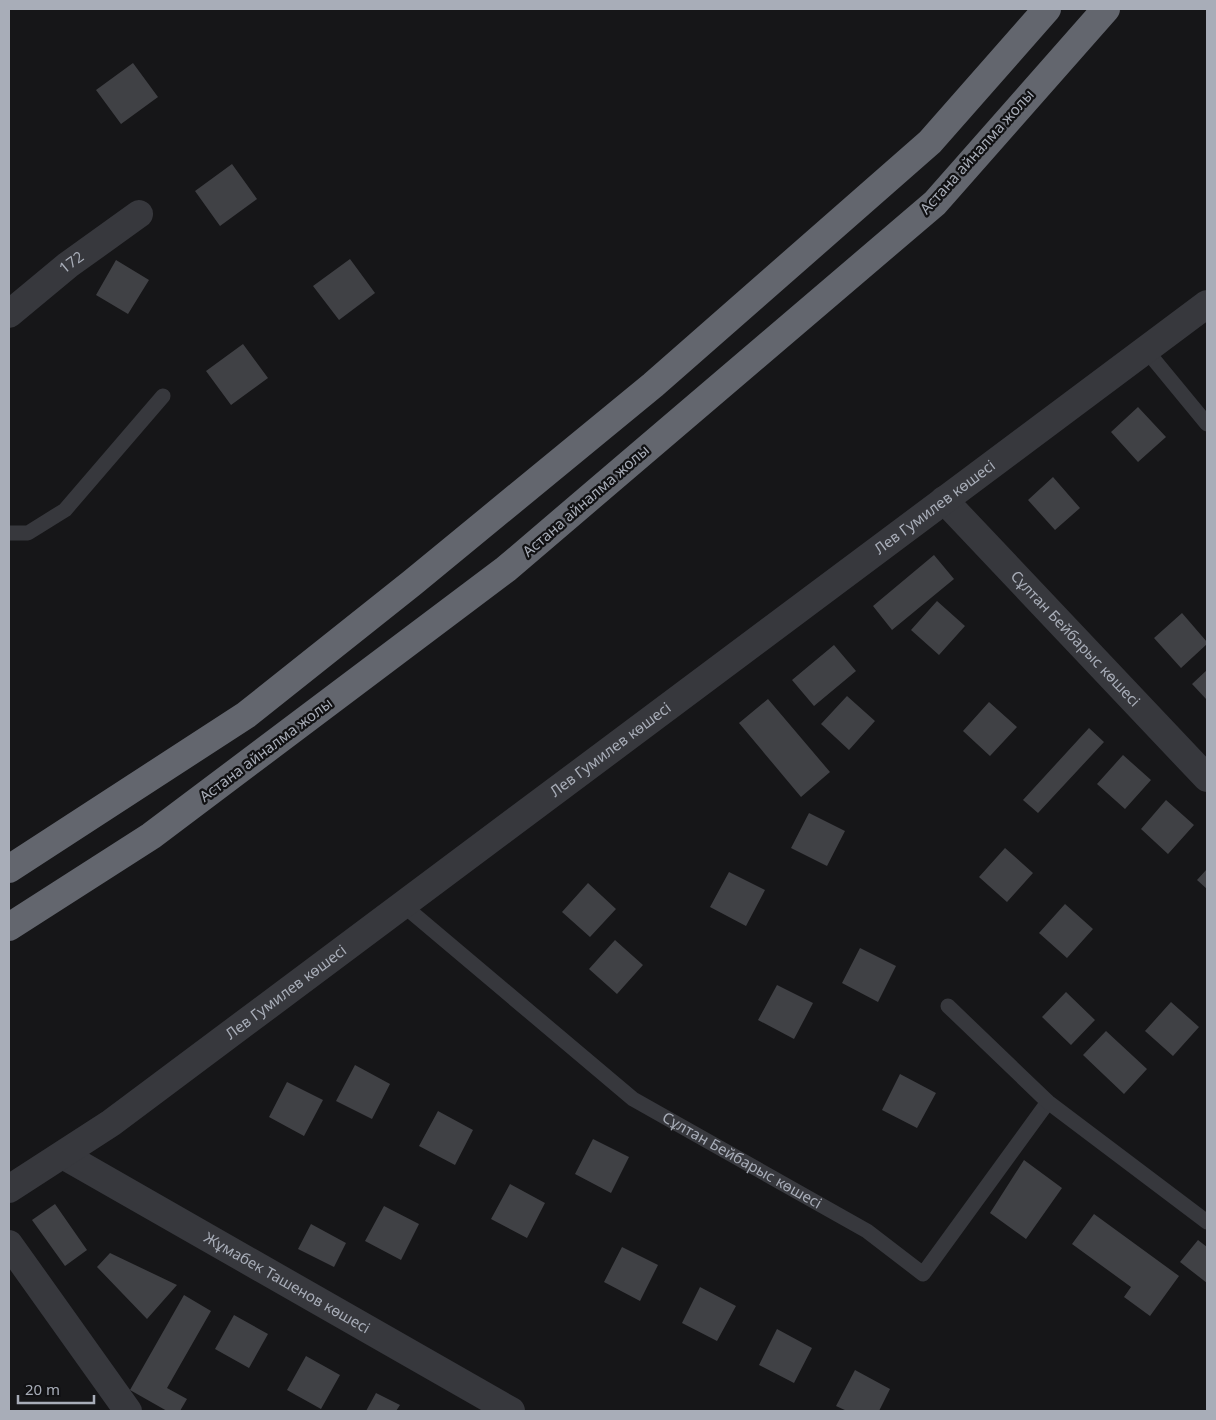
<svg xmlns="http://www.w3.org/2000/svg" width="1216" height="1420" viewBox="0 0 1216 1420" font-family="'Noto Sans',sans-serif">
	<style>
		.building { fill: #404145 }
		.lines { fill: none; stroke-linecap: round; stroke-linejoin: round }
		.lane { stroke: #37383d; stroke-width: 15 }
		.street { stroke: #37383d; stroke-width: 28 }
		.highway { stroke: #63666e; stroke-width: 28 }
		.labels { text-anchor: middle; stroke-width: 4.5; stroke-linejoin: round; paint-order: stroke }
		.street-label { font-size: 15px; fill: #a8adb8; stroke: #111113 }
	</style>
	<rect width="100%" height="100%" fill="#161618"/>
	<path class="building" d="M133,63L158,97L121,124L96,90Z
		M232,164L257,199L220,226L195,191Z
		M350,259L375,293L339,320L313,286Z
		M116,260L149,280L128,314L96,295Z
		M243,344L268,378L231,405L206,371Z
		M1138,407L1166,437L1138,462L1111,432Z
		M1053,477L1080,508L1055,530L1028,500Z
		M934,555L954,579L892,630L873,606Z
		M937,601L965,626L939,655L911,630Z
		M1182,613L1207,642V644L1181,668L1154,638Z
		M834,645L856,671L814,706L792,680Z
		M1207,670V700L1192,684Z
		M847,696L875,721L849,750L821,724Z
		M768,699L830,772L801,797L739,723Z
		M989,702L1017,727L990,756L963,731Z
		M1089,728L1104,742L1038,813L1023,800Z
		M1123,755L1151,780L1125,809L1097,784Z
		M1166,800L1194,825L1168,854L1141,829Z
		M809,813L845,831L827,866L791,848Z
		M1005,848L1033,873L1007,902L979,877Z
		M1207,869V889L1197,880Z
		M729,872L765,890L746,926L710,907Z
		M588,883L616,909L590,937L562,912Z
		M1065,904L1093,929L1067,958L1039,933Z
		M615,940L643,965L617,994L589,969Z
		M860,948L896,966L878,1002L842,983Z
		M777,985L813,1003L794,1039L758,1020Z
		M1066,992L1095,1020L1071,1045L1042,1017Z
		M1171,1002L1199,1027L1173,1056L1145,1031Z
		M1106,1031L1147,1069L1124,1094L1083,1055Z
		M355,1065L390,1084L372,1119L336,1101Z
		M900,1074L936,1093L917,1128L882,1110Z
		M287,1082L323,1100L304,1136L269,1117Z
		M438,1111L473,1130L455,1165L419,1146Z
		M593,1139L629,1157L611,1193L575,1174Z
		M1024,1160L1062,1188L1026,1239L990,1213Z
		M510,1184L545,1203L527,1238L491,1219Z
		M55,1204L87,1250L65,1266L32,1220Z
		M384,1206L419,1224L401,1260L365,1241Z
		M1094,1214L1179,1276L1150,1316L1124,1297L1131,1287L1072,1244Z
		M311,1224L346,1243L334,1267L298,1249Z
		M1198,1240L1207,1247V1283L1180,1262Z
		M622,1247L658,1265L640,1301L604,1282Z
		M110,1253L177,1285L147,1319L97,1267Z
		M700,1287L736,1306L717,1341L682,1323Z
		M184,1295L211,1311L167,1388L187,1399L180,1411H167L130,1390Z
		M234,1315L268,1334L249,1368L215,1349Z
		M777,1329L812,1348L794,1383L759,1365Z
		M306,1356L340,1375L321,1409L287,1390Z
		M855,1370L890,1389L879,1411H847L836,1406Z
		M376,1393L400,1405L396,1411H366Z"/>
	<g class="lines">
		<g class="lane">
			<path d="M1146,350L1207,424"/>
			<path d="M9,533H28L65,510L163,396"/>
			<path id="s1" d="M403,905L633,1099L867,1231L923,1274L1048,1102"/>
			<path d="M948,1006L1048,1102L1207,1222"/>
		</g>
		<g class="street">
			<path id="s2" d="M9,314L68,265L139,214"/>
			<path id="s3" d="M944,500L1207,778"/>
			<path id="s4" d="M63,1155L511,1411"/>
			<path id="s5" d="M9,1189L111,1123L1207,304"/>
			<path d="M9,1244L128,1411"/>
		</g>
		<path class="highway" d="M9,869L246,715L412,583L653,385L930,142L1047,9
			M9,927L151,836L506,569L935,203L1106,9"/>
	</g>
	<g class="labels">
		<g class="street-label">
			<text transform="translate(977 152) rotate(-48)" y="5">Астана айналма жолы</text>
			<text dy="5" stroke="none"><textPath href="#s2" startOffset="81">172</textPath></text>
			<text transform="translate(586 501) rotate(-41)" y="5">Астана айналма жолы</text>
			<text dy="5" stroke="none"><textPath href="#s5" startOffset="1150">Лев Гумилев көшесі</textPath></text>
			<text dy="5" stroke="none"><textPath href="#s3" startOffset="191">Сұлтан Бейбарыс көшесі</textPath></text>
			<text transform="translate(266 750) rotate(-37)" y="5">Астана айналма жолы</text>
			<text dy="5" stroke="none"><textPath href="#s5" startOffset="745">Лев Гумилев көшесі</textPath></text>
			<text dy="5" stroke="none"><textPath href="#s5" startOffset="340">Лев Гумилев көшесі</textPath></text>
			<text dy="5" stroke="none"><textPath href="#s1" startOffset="426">Сұлтан Бейбарыс көшесі</textPath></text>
			<text dy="5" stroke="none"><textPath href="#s4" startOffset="258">Жұмабек Ташенов көшесі</textPath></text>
		</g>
	</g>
	<rect width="1216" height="1420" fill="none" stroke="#a8adb8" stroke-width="20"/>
	<path d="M18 1395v8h76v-8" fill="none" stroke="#a8adb8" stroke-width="2.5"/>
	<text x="25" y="1395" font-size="15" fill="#a8adb8" stroke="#111113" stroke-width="4" paint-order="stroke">20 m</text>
</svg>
